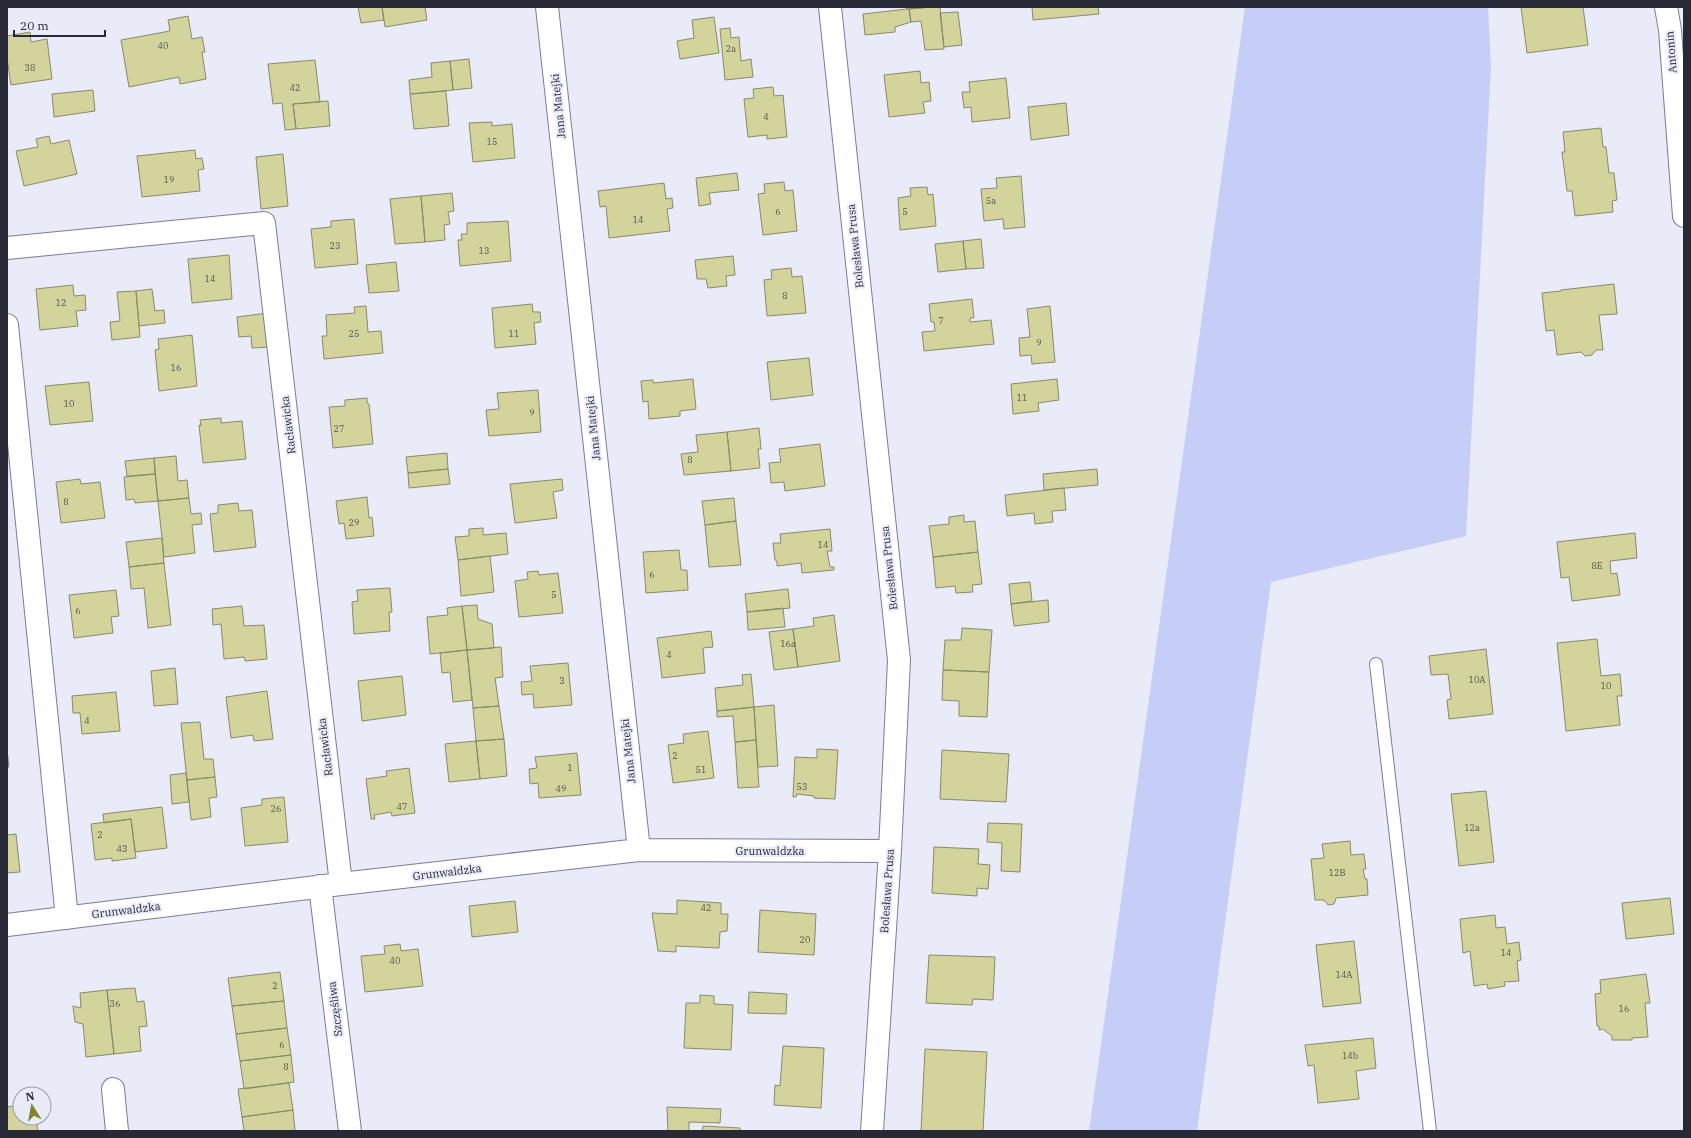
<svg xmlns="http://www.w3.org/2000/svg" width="1691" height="1138" viewBox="0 0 1691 1138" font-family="'IBM Plex Serif',serif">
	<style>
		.green { fill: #c6cef8 }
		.building { fill: #d2d49c; stroke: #898a69 }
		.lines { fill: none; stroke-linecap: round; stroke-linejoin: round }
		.lane-casing { stroke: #787d9c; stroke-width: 14 }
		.street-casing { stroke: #787d9c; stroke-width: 24 }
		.lane { stroke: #fff; stroke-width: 12 }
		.street { stroke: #fff; stroke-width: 22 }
		.labels { text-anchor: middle; stroke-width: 4; stroke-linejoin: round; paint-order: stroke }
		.number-label { font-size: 9px; fill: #525450 }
		.street-label { font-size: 11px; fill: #272936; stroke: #e9ebf9 }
	</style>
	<rect width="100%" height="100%" fill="#e9ebf9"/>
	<path class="green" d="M1245,7H1488L1491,67L1466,536L1271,582L1197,1131H1089Z"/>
	<path class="building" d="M358,7H382L384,20L361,23Z
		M382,7H425L427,20L385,27Z
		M907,7H931L909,9H907Z
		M931,7H940L944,49L925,50L921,21L911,22L909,9Z
		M1032,7H1098L1099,14L1033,20Z
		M1521,7H1583L1588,45L1527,53Z
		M907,9H909L911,22L895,27V32L865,35L863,14Z
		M958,12L962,45L944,47L940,13Z
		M188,16L192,39L202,37L205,52H202L206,79L180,84L179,77L129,87L121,40L170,31L168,20Z
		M714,17L719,53L680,59L677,41L694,38L692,20Z
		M730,28L731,38L739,37L741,61L751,59L753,77L725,80L720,29Z
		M30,32L31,42L47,39L52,79L11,85L7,58V36Z
		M469,59L472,88L453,90L450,61Z
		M315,60L320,102L293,104L296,129L285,130L282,103L273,104L268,64Z
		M450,61L453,90L410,94L409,80L432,77L431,63Z
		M920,71L921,83L929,82L931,101L923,102L925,113L889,117L884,75Z
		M1006,78L1010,118L972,122L971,107L964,108L962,92H970L969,82Z
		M773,87L774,96L783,95L787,137L767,139V135L748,137L744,99L754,98L753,89Z
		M93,90L95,111L54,117L52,94Z
		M446,91L449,126L414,129L410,94Z
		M328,101L330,126L296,129L293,104Z
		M1066,103L1069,135L1031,140L1028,107Z
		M492,122V126L512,124L515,158L473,162L469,123Z
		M1601,128L1603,147H1606L1609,173H1614L1617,200L1612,201L1613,212L1575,216L1572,191H1567L1562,152H1565L1563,132Z
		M49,136L51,144L69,140L77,174L24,186L16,151L38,147L36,139Z
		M195,150L196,159L202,158L204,169L198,170L200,191L142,197L137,156Z
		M283,154L288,206L261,209L256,157Z
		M737,173L739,190L709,193L711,204L699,206L696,178Z
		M1021,176L1025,227L1004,229L1003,219L984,221L981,189L997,188L996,178Z
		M784,182L785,191L793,190L797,231L763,235L758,194L765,193L764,184Z
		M664,183L666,199L672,198L673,208L667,209L670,231L609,238L606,206L600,207L598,191Z
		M927,187L928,195L933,194L936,226L900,230L898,198L911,196L910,188Z
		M452,193L454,211L448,212L450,224L444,225L445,240L425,242L421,196Z
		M421,196L425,242L395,244L390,199Z
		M354,219L358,264L315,268L311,229L331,227V221Z
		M508,221L511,261L460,266L458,240H462L461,234H467V223Z
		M981,239L984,268L966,269L963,241Z
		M963,241L966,269L938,272L935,244Z
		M229,255L232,299L192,303L188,259Z
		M733,256L735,275L726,276L727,286L708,288L706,279H697L695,260Z
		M396,262L399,291L369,293L366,265Z
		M791,268L792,277L802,276L806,313L767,316L764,280L772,279L771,270Z
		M1614,284L1617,314L1599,315L1603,350H1596L1592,355L1585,356L1581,352L1557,355L1554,330L1546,331L1542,293L1561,291V290Z
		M73,285L74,296L85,295L86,310L76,311L78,326L40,330L36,289Z
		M152,289L155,311L164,310L165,323L139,326L136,291Z
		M136,291L140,337L112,340L110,322L120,321L117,292Z
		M972,299L974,318H970V322L991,320L994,344L924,351L922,332L935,331L934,322H931L929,304Z
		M532,304L533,312H540L541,322L534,323L536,344L495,348L492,308Z
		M366,306L368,332L381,331L383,353L324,359L322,336H327L326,315L355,313L354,307Z
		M1050,306L1055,362L1032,364L1031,355L1020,356L1019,338L1030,337L1027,309Z
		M268,313L271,347L252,348L251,336L239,337L237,317Z
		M192,335L197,386L159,391L155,350L159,349L158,339Z
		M809,358L813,395L771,400L767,362Z
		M693,379L696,409L680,411V416L649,419L648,401L643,402L641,381L653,380V383Z
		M1057,379L1059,400L1038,403L1039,411L1013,414L1011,384Z
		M89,382L93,421L50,425L45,386Z
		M538,390L541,432L489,436L486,410L499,409L497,393Z
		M367,398V403L369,404L373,444L333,448L329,407L345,406V400Z
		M221,418V423L242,421L246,459L203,463L199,425L201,426L200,420Z
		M759,428L761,449H758L760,468L731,471L727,432Z
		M727,432L731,471L684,475L681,454L698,452L696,435Z
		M820,444L825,486L785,491L784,482L771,483L769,463L781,462L779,449Z
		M447,453L448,469L408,473L406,457Z
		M176,456L178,481L187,480L189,498L158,501L154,458Z
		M154,458L155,474L127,476L125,461Z
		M448,469L450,484L409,488L408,473Z
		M1097,469L1098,485L1044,490L1043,474Z
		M155,474L158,501L135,503L134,499L126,500L124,477Z
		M80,479L81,484L100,482L105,518L61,523L56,482Z
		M562,479L563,490L553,492L557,518L515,523L510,484Z
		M1064,488L1066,510L1052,511L1053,522L1035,524L1034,513L1007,516L1005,495Z
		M367,497L369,518L372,517L374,536L346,539L344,523L339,524L336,501Z
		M189,498L191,514L201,513L202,524L192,525L195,553L164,557L158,501Z
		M734,498L736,521L705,525L702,501Z
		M238,503L239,511L252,510L256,547L214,552L210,514L218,513V505Z
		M964,515V522L975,521L978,552L933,557L929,526L949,524V517Z
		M736,521L741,565L709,567L705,525Z
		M483,528V535L506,533L508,554L458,560L455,537L469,536V529Z
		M830,529L832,551H827L830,567H834V570L802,573L801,563L777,566V561L775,560L773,543H781L780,534Z
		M1635,533L1637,558L1610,561L1611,574L1617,573L1620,595L1572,601L1569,577L1561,578L1557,542Z
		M162,538L164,563L129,567L126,542Z
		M679,550L681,570H687L688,590L646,593L643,552Z
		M978,552L982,584L972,585L973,592L956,593L955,586L936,588L933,557Z
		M490,556L494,592L461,596L458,560Z
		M164,563L171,625L148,628L144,588L131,589L129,567Z
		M538,571L539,575L558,573L563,613L519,617L515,581L528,579L527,572Z
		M1030,582L1032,601L1011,604L1009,584Z
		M390,588L392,612H389L390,631L354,634L352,602L358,601L357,590Z
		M788,589L790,608L747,612L745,594Z
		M116,590L119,616L111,617L113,633L74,638L69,595Z
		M1048,600L1049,622L1014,626L1011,604Z
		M477,605L478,619L492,624L494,648L467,650L462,606Z
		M242,606L244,626L264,625L267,659L245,661L244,657L224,659L221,624L213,625L212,609Z
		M462,606L467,650L430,654L427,617L448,615L447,608Z
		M783,608L785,627L748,630L747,612Z
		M834,615L840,661L798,667L793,629L814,626L813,618Z
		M962,628L992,630L989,672L943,670L945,640H961Z
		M793,629L798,667L774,670L769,632Z
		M711,631L713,647L703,648L705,673L662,678L657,638Z
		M1597,639L1601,676L1620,674L1622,696H1617L1620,725L1566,731L1557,643Z
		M501,647L503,677L495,678L499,706L473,708L467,650Z
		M1486,649L1493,714L1449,719L1447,700L1451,699L1448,674L1431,675L1429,656Z
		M467,650L472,700L453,702L450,672L442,673L440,653Z
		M568,663L572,705L534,708L533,694L522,695L521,682L532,681L530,666Z
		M175,668L178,704L154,706L151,671Z
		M943,670L989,672L987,717L959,716V701L942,700Z
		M751,674L754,707L717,711L715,688L743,685L742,675Z
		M402,676L406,715L362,721L358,681Z
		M267,691L273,739L254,741L253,735L231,738L226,697Z
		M116,692L120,731L82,734L80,713H73L72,696Z
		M774,705L778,766L758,767L754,707Z
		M499,706L504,739L476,741L473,708Z
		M754,707L756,740L735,742L733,716L717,717V711Z
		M200,722L204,759H213L215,777L187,780L181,723Z
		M708,731L714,778L673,783L668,745L684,743L683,734Z
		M504,739L507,776L480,779L476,741Z
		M756,740L759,787L738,788L735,742Z
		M476,741L480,779L449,782L445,744Z
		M7,749L9,767H7Z
		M817,749L838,750L835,799L814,798V796L797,794L796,797H793L795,757L817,758Z
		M942,750L1009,754L1006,802L940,799Z
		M577,753L581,795L539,798L538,783L530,784L529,769L537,768L535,757Z
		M409,768L415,813L392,816L391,812L374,815L375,819H371L366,779L387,776L386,771Z
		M186,773L189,802L172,804L170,775Z
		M215,777L217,797L209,798L211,817L191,820L187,780Z
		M1486,791L1494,862L1459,866L1451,794Z
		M284,797L288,842L245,846L241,808L262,805V799Z
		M162,807L167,848L135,852L131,819L104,823L103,814Z
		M131,819L136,858L112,861V858L95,860L91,824Z
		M988,823L1022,824L1020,872L1001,871L1002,843L987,842Z
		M16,834L20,872L7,873V835Z
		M1350,841L1351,855L1364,854L1366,869H1363L1365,879H1367L1368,895L1336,898L1334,904L1328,905L1324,900H1315L1311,859L1324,858L1322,844Z
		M934,847L979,849L978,864L990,865L988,889L977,888V896L932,893Z
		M1670,898L1674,934L1626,939L1622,903Z
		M677,900L721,903V914H728L727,931L720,932L719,948L676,946V952L658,951L652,913L677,914Z
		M515,901L518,932L472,937L469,906Z
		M760,910L816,914L814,955L758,952Z
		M1495,915L1496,928L1505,927L1507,944L1519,942L1521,960L1517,961L1519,981L1504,982L1505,986L1488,989L1487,984L1474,986L1470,951L1463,953L1460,919Z
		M1354,941L1361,1003L1323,1007L1316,945Z
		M400,944L401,951L418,949L423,986L365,992L361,956L385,954L384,946Z
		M929,955L995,957L993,1000L973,999L972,1005L926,1003Z
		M280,972L284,1001L232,1006L228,978Z
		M1646,974L1650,1003H1645L1648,1037L1632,1038V1040H1612V1036L1603,1029L1599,1030V1026H1597L1595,994L1601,993L1600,980Z
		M135,988L137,1002L144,1001L147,1026L139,1027L141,1051L114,1054L107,990Z
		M107,990L114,1054L86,1057L83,1024L75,1022L73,1006L81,1008L80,993Z
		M749,992L787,994L786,1014L748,1013Z
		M700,995L714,996V1004L733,1005L731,1050L684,1048L686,1003H700Z
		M284,1001L287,1028L236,1034L232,1006Z
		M287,1028L291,1055L240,1061L236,1034Z
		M1373,1038L1376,1068L1356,1071L1359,1099L1318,1103L1314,1065L1308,1066L1305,1045Z
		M783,1046L824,1048L821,1108L774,1105L775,1085L780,1086Z
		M925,1049L987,1052L983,1131H921Z
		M291,1055L294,1082L244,1089L240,1061Z
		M289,1083L293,1110L242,1117L238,1089Z
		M20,1105V1118H36L38,1131H7V1107Z
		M667,1107L721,1109L720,1123L689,1122V1131H668Z
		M293,1110L295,1131H244L242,1117Z
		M703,1126L740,1128V1131H702Z"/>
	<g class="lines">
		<g class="lane-casing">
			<path id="lane" d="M1376,664L1430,1131"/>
		</g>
		<g class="street-casing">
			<path id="street" d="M547,7L639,850
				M830,7L899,660L890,851L872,1131
				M1666,7L1670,30L1684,216
				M7,248L264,223L341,884
				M7,325L67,918
				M320,886L350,1131
				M7,925L341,884L639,850L890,851
				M113,1089L117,1131"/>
		</g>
		<use href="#lane" class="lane"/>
		<use href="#street" class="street"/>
	</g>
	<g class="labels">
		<g class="number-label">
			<text x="163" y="49">40</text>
			<text x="731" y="52">2a</text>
			<text x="30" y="71">38</text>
			<text x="295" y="91">42</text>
			<text x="766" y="120">4</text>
			<text x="492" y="145">15</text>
			<text x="169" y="183">19</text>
			<text x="991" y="204">5a</text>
			<text x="778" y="215">6</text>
			<text x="905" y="215">5</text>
			<text x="638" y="223">14</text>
			<text x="335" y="249">23</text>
			<text x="484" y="254">13</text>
			<text x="210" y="282">14</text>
			<text x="785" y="299">8</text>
			<text x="61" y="306">12</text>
			<text x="941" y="324">7</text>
			<text x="354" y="337">25</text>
			<text x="514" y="337">11</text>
			<text x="1039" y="346">9</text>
			<text x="176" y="371">16</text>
			<text x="1022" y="401">11</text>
			<text x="69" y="407">10</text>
			<text x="532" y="416">9</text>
			<text x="339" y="432">27</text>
			<text x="690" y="463">8</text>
			<text x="66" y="505">8</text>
			<text x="354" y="526">29</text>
			<text x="823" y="548">14</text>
			<text x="1597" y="569">8E</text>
			<text x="652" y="578">6</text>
			<text x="554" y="598">5</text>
			<text x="78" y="614">6</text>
			<text x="788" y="647">16a</text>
			<text x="669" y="658">4</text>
			<text x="1477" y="683">10A</text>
			<text x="562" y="684">3</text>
			<text x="1606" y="689">10</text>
			<text x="87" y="724">4</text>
			<text x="675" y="759">2</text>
			<text x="570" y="771">1</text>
			<text x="701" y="773">51</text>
			<text x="802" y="790">53</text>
			<text x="561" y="792">49</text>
			<text x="402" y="810">47</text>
			<text x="276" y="812">26</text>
			<text x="1472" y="831">12a</text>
			<text x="100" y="838">2</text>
			<text x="122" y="852">43</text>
			<text x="1337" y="876">12B</text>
			<text x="706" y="911">42</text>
			<text x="805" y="943">20</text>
			<text x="1506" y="956">14</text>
			<text x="395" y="964">40</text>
			<text x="1344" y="978">14A</text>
			<text x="275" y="989">2</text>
			<text x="115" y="1007">36</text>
			<text x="1624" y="1012">16</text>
			<text x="282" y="1048">6</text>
			<text x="1350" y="1059">14b</text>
			<text x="286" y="1070">8</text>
		</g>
		<g class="street-label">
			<text transform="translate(1671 52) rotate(-95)" y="4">Antonin</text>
			<text transform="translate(558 106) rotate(-96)" y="4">Jana Matejki</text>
			<text transform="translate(855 246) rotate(-96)" y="4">Bolesława Prusa</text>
			<text transform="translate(288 425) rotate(-97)" y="4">Racławicka</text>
			<text transform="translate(593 428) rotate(-96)" y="4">Jana Matejki</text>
			<text transform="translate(889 568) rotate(-96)" y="4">Bolesława Prusa</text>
			<text transform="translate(325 747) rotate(-97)" y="4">Racławicka</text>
			<text transform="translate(628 751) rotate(-96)" y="4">Jana Matejki</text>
			<text x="770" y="855">Grunwaldzka</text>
			<text transform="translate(447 872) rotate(-7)" y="4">Grunwaldzka</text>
			<text transform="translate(887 891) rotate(-86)" y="4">Bolesława Prusa</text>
			<text transform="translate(126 910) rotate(-7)" y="4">Grunwaldzka</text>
			<text transform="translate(335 1009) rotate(-97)" y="4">Szczęśliwa</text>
		</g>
	</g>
	<rect width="1691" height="1138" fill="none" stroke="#272936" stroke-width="16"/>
	<g transform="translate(32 1106) rotate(349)"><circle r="19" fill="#e9ebf9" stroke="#9b9dab"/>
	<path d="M0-3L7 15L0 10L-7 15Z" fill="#82832d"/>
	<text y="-6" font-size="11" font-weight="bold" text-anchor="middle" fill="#272936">N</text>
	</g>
	<path d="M14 30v6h91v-6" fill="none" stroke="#272936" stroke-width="2"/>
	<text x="20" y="30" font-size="12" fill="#272936" stroke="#e9ebf9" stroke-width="3" paint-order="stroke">20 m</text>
</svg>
